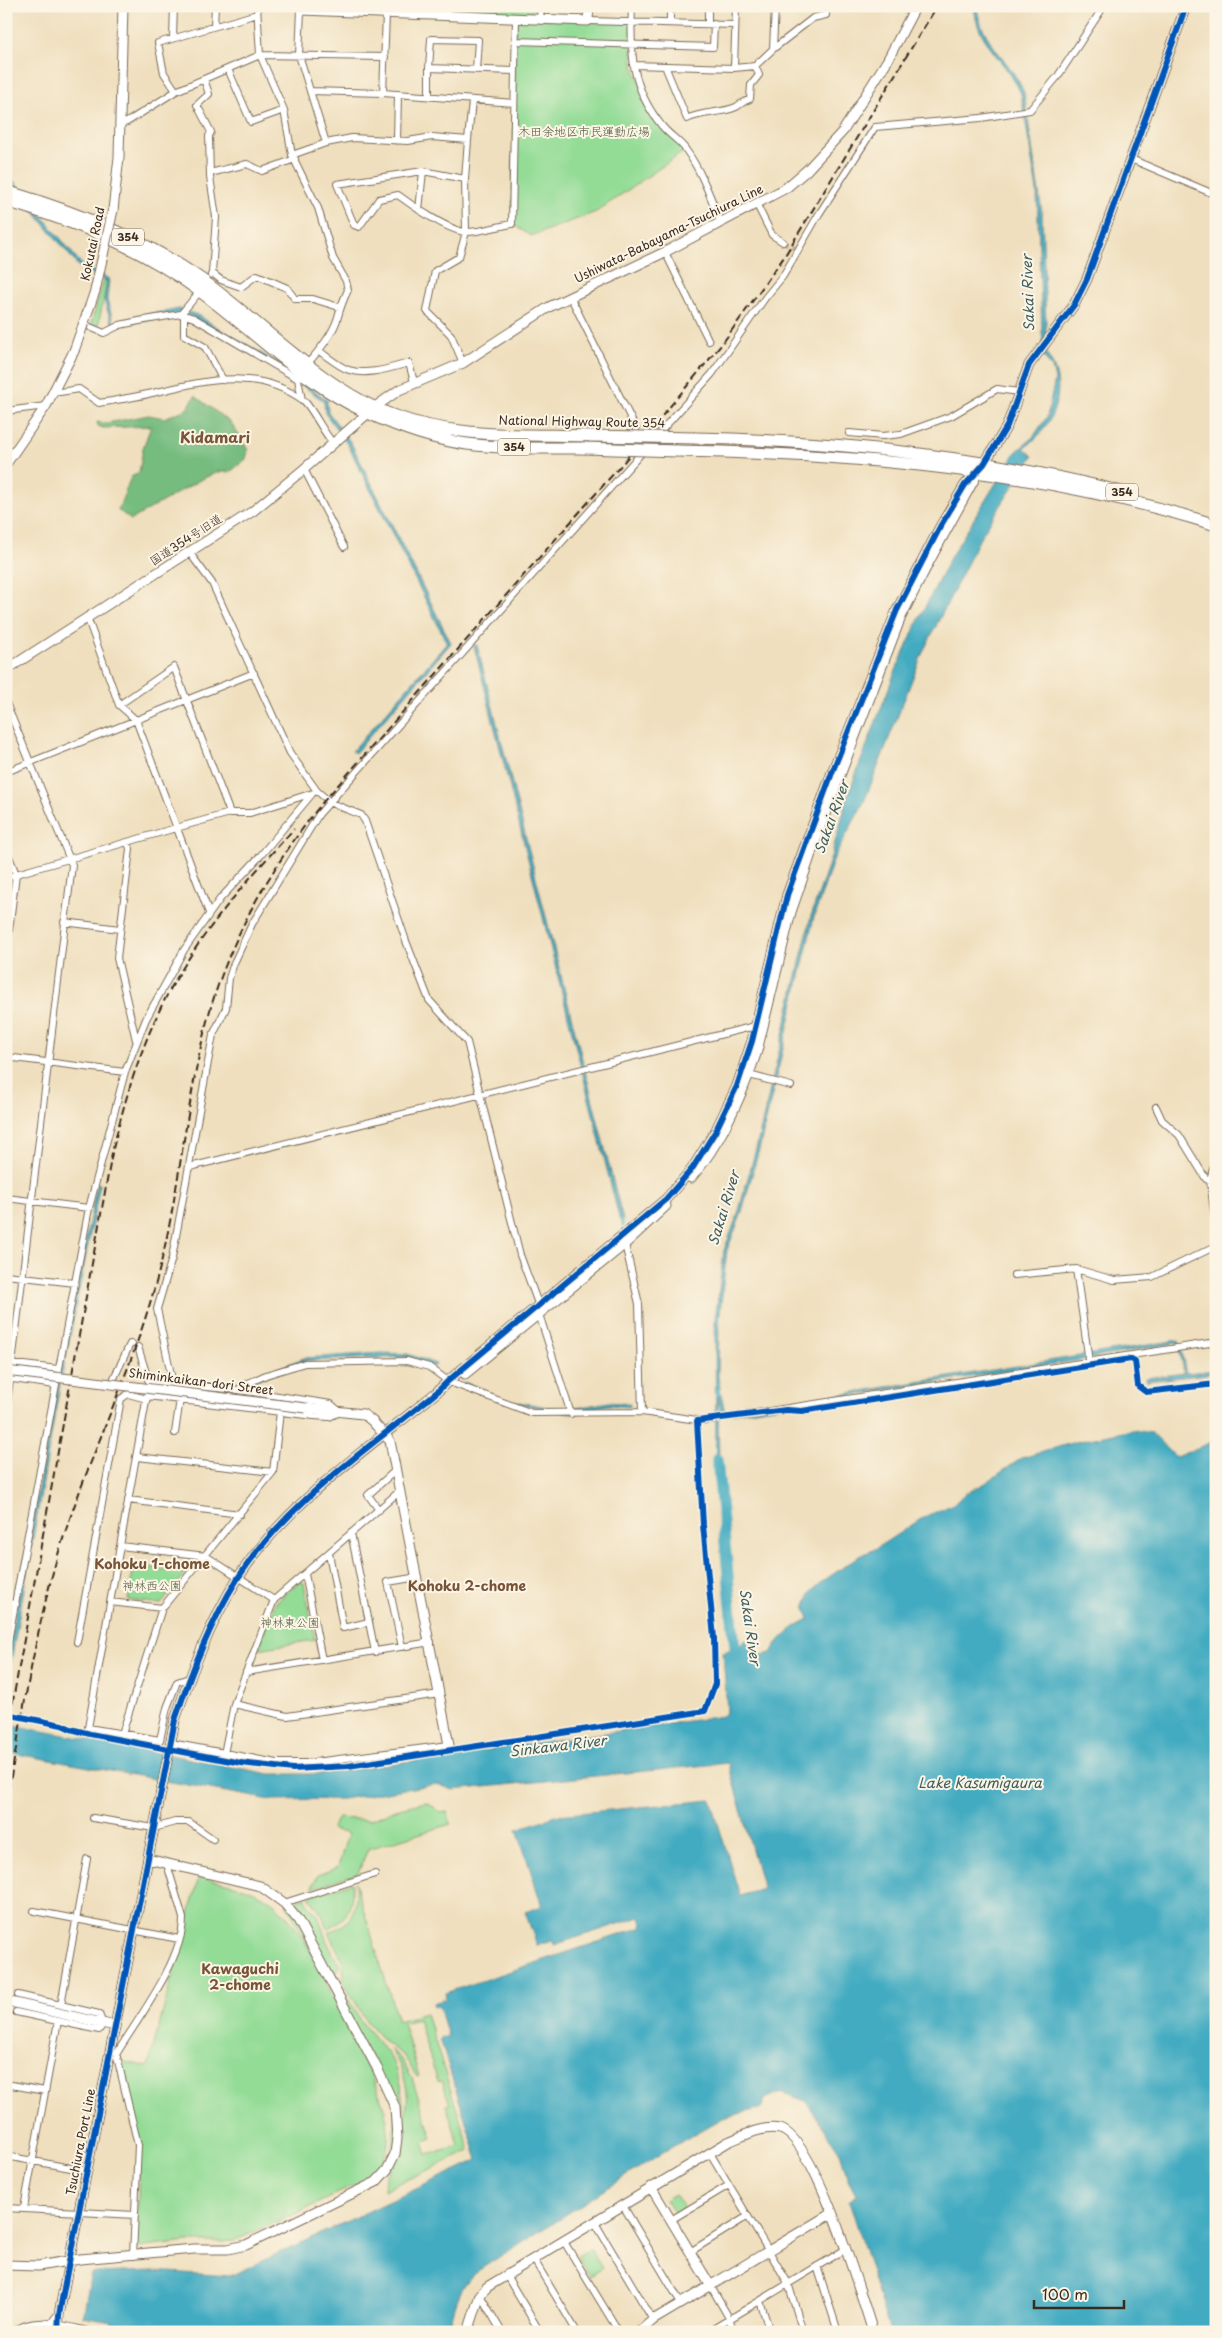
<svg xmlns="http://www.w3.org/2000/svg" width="1222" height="2338" viewBox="0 0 1222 2338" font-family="'Playpen Sans','Klee One',sans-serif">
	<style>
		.green { fill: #93dc96; stroke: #67835a }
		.forest { fill: #76bc7f; stroke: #58734e }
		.water { fill: #42abc1; stroke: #3e6a70 }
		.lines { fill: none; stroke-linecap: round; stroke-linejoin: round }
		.stream { stroke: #42abc1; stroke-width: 2 }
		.river { stroke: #42abc1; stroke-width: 11 }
		.street-tunnel { stroke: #cbbb9e; stroke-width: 6; stroke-dasharray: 6 3; stroke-linecap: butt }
		.street-casing { stroke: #7a6956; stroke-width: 8 }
		.secondary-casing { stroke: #7a6956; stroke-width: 11 }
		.highway-casing { stroke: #7a6956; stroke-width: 13 }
		.street { stroke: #fff; stroke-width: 6 }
		.secondary { stroke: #fff; stroke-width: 9 }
		.highway { stroke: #fff; stroke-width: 11 }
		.rail { stroke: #3b2a1e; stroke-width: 2; stroke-dasharray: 8 4; stroke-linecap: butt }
		.secondary-bridge-casing { stroke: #7a6956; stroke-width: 11; stroke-linecap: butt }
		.highway-bridge-casing { stroke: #7a6956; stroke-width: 13; stroke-linecap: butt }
		.secondary-bridge { stroke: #fff; stroke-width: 9 }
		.highway-bridge { stroke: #fff; stroke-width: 11 }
		.cycleway-casing { stroke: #fcf5e5; stroke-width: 9 }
		.cycleway { stroke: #0057b8; stroke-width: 6 }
		.labels { text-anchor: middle; stroke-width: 4; stroke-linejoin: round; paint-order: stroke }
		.shield { fill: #fcf5e5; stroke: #75675a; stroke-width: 1 }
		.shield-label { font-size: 11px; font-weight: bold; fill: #3b2a1e }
		.park-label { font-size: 12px; fill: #51563c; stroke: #fcf5e5 }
		.street-label { font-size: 12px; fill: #3b2a1e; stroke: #fcf5e5 }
		.water-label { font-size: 14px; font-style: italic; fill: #3e5e5f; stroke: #fcf5e5 }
		.neighbourhood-label { font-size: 14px; font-weight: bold; fill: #775438; stroke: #fcf5e5 }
		.quarter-label { font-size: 15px; font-weight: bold; fill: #775438; stroke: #fcf5e5 }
	</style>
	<rect width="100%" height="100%" fill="#fcf5e5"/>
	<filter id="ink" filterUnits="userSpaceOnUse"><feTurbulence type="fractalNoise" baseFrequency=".02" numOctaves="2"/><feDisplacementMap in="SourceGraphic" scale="10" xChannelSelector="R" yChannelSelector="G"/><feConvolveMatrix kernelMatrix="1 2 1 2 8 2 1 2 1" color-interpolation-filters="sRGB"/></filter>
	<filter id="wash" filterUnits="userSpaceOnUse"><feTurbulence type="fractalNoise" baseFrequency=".0096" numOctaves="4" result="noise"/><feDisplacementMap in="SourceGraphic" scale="20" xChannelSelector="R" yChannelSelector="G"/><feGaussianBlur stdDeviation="1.12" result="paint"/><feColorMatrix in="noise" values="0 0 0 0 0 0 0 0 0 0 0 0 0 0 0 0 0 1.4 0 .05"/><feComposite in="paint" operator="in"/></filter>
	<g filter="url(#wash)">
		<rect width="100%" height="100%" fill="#efdfbe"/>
		<path class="green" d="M439,6H535L530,14L444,12Z
			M516,18L631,22L633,65L653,114L686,150L596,212L531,236L512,224Z
			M104,280L107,281L98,326L91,324Z
			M134,1565L186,1573L161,1604L128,1600Z
			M300,1581L304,1583L315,1640L258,1649L276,1602Z
			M425,1802L432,1805L440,1813L447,1812L451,1824L368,1849L358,1873L317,1887H312L318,1875L338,1867L348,1834L331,1829L338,1818L370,1820L400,1808Z
			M199,1877C220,1882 242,1885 261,1895C300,1915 322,1977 342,2014L343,2022C364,2064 418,2141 367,2179L298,2213L238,2239L224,2242H188L136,2248L140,2145L121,2061L148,2067Z
			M355,1882L398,2021L426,2013L470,2151L384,2190L385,2177L389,2171L397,2107L286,1904L306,1897L307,1903L318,1915L327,1942L340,1966L334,1975L341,1979V1987L363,2024L391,2057L401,2085L403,2106L402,2118C415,2102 402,2063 390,2049L400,2058L412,2078L432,2138L423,2142L427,2155L459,2145L446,2105L450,2104L442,2081L438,2082L418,2019L403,2023L419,2076L417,2077L403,2055L386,2043L367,2022L345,1985L342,1959L328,1932C353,1925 359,1906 355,1882Z
			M352,1883C353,1905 349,1919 327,1929L322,1914L309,1896Z
			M675,2194L684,2208L675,2213L665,2200Z
			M590,2249L602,2268L589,2276L577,2256Z"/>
		<path class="forest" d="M195,396L231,423L248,450L246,459L230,472H217L198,481L131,520L118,510L131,477L139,473L143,448L151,426L103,428L98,426L97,422L107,423L149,415L164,418L187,409Z"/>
		<path class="water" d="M974,6H977C980,42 1012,61 1024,93L1042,213L1047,355C1070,386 1054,428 1024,448L1033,456L981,536L923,652L864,802L834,858L814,917L760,1146L741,1215L727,1250L719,1321L718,1378L725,1413L1179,1340L1186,1373L1216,1370V1373L1147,1381L1146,1378L1184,1373L1177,1343L1081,1360L722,1415L718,1396L719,1473H716L715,1320L724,1250L738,1214L757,1145L811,916L831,857L849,792L893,677L917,623L951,556L1014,454L1033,437L1047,417L1055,379L1052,368L1044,357L1042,333L1037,191L1021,94C1008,62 976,43 974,6Z
			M6,177L14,181L82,265L109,279L107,300L114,323L138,316L180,309L197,315L301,377L302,381L327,400L328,412L351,443L451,643L355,753L352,751L447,643L348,445L325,413L324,401L300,384L299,379L184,313L113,326L104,300L107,281L79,267L12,184L6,181Z
			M477,645L623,1220L620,1221L474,646Z
			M97,1183L100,1184L60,1386L7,1684L8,1651L57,1385Z
			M381,1353L407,1354L436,1364L434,1367L405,1357L305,1361L243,1385L240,1383L304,1358Z
			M464,1382L501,1399L565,1410L609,1402L630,1404L629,1407L609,1405L573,1413L501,1401L461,1385Z
			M1133,1430L1151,1433L1176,1457L1216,1440V2332H890L849,2201L856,2195L848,2180L840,2152L806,2101L781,2092L765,2099L762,2108L723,2118L665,2151L479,2270C458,2285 455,2308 448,2332H110L112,2322L83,2317L91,2273L154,2271L230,2276L478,2160L440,2039L448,2036L439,2006L434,2007L433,2003L446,1999L445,1993L643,1927L640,1917L554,1945L553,1941L537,1945L525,1912L542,1906L517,1829L559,1815L711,1800L740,1896L763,1889L728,1763L453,1790L437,1784L342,1799L271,1800L6,1752V1724L270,1774H321L723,1716L727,1711L723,1652L735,1648L746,1640L756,1656L771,1653C778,1638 794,1626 809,1619L805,1608L811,1592L823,1581L858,1557L875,1549L924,1517L954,1504L964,1494L984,1484L1022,1458L1075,1442Z"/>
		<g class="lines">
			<path class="stream" d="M622,1220L623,1226"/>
			<path class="river" d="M717,1459L735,1648L738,1662"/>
		</g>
	</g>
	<g filter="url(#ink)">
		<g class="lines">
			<path class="street-tunnel" d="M783,242L795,249"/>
			<g class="street-casing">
				<path id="street" d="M257,6L260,55L284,110L292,155L318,208L333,258L346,281L348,290C343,300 340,309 337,320C332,335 318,352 308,363
					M632,6C630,53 631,88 662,126C669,135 680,141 686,150C702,172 711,199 721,223
					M1213,6L1216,8
					M301,10L299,55L326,143
					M540,19L541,6
					M588,21L735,25
					M670,23V6
					M708,24V6
					M214,26L215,6
					M173,38L174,6
					M515,41L713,47L714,24
					M773,49L813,18L826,15V6
					M633,65L734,68L755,66L773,49L775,6
					M665,66L687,119C702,111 720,114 736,107C741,104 744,101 750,99L751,85L759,75L755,66
					M429,68L431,39L478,40L476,70
					M734,68L736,6
					M228,69L251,122L284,110
					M204,79L209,94L197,105L211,132L209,136L210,177L216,217L212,273
					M176,91L164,73L158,43L257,14
					M310,91L383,93L514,103
					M383,93L386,14
					M429,96V68L514,71
					M120,124L127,122L176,91L260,55L385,57
					M468,140L472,101
					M397,141L398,94
					M292,155L326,143L352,138L408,141L432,137L468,140L465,179L466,232L459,257L435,271L427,311L451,335L463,363
					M1131,159L1216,195
					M210,173L247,164L262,171L295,159
					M465,179L423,171L337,184L354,225L359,227L379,199L398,195C413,206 449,231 466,232C481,232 498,226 512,224L516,18
					M757,205L772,235L783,242
					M419,210L423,171
					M665,252L709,341
					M211,275L212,273L221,280L241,287L257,275L287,288L295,299H313L339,307
					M570,296L636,429
					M181,314L201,290
					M184,316V335L205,347L223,380
					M90,327L104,333L120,325L139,321L181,314L194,318L298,379
					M319,351C328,357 339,367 349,370C368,376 390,368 409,363L414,382
					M299,377L298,379L302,400
					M55,390L60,392L79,389L99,403C115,400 132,398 148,394C201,382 253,365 303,400C312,407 323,433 334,444
					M6,411L46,406
					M849,433L883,436L901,434L951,416L997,389L1019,392
					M304,469L344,547
					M189,552L212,583L290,753L317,791L331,803L361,815L365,821L406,941L429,1000L467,1042L520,1255L540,1309
					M87,617L119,705L136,720L209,913
					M6,703L72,865L12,1364
					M119,705L174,667L230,813
					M6,772L254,673
					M128,842L130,849L117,958L136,1040
					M6,849L16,874L6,954
					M6,877L176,828L230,813H250L313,793
					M64,922L120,929
					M6,1057L125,1072
					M749,1075L791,1086
					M1156,1107L1162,1120L1179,1135L1206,1179L1210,1180
					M1216,1158L1210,1180L1216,1227
					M190,1167L759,1025
					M6,1198L89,1208
					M625,1244L639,1304L642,1412
					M1076,1269L1089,1362
					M6,1275L75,1283
					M1014,1275L1076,1269L1114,1280L1152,1277L1216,1246
					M538,1311L571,1414
					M138,1347L149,1382
					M6,1363L58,1369
					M6,1378L55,1385
					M114,1378L130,1344H132
					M149,1382L239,1390L331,1404L340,1412L329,1417L314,1416L147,1396Z
					M452,1383L532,1413L642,1412L704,1421L1216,1342
					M173,1384L157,1309L172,1258L213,1035L226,1008L229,978L234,963L252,924L319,814L712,374L765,298L783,276L819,214L875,127L981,118L1030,110L1058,76L1104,6
					M239,1390L242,1386L266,1375L305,1363L407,1361L429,1367L448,1381
					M6,1412L10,1379
					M175,1433L180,1399
					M137,1457L273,1472
					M128,1500L240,1514
					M379,1510L368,1495L397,1469
					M351,1533L375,1652
					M120,1546L147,1396
					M329,1553L343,1628L369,1622
					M305,1574L322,1660
					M110,1602L162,1608
					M6,1603L16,1604
					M77,1642L121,1399L128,1394L147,1399
					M402,1647L388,1582L418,1577
					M6,1652L89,1208L125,1072L146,1019L184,950L220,899L261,855L312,794
					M246,1672L431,1642
					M189,1678L177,1682L167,1708L160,1740L88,1728L120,1546L206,1556L274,1600
					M234,1704L287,1716L440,1694
					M122,1734L162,1608L273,1472L280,1412
					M171,1743L277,1763H307L449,1745
					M224,1754L234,1704L274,1600L401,1490
					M93,1818L154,1828L175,1822H189L213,1839
					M284,1903L375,1874
					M34,1911L179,1939
					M61,2005L87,1859
					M16,2012L99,2030L103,2024L99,2014L18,1995
					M117,2053C139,2017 183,1960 183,1918L167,1864
					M117,2057L138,2145L133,2256
					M6,2084L45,2091
					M710,2153L788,2283L803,2332
					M6,2156L87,2171
					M622,2204L681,2303
					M6,2208L135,2215
					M24,2208L58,2021
					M671,2220L729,2185
					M594,2221L653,2320
					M563,2240L619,2332
					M690,2252L748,2216
					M533,2258L577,2332
					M817,2266L838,2332
					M506,2275L540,2332
					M710,2285L729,2318L734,2332
					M480,2295L502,2332
					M760,2301L770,2332
					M14,2332C33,2314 69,2327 91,2332
					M708,2332L846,2249"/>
			</g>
			<g class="secondary-casing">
				<path id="secondary" d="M301,6V10L588,21L589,6
					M6,11L8,6
					M113,210L119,157L123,6
					M6,464L46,406L74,351
					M6,670L253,511L304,469L375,407L399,390L463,363L549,307L665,252L786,188L807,170L843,131L887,61L916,6
					M691,1178C722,1142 742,1096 757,1051L791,912L822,822L901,617L931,558L976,476
					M465,1374L625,1244L666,1206
					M306,1408L363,1414L372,1421L390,1441L449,1745
					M6,2001L115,2026
					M651,2187L710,2285
					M6,2265L38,2266L80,2259L194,2249H228L246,2245L376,2182L387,2170L395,2154L397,2138L395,2107L377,2068L298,1920L284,1903L260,1886L148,1859
					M52,2332L53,2323L59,2315
					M58,2332L59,2315L67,2272L175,1720C192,1670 210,1623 238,1578C288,1501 368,1449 437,1392L448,1381L666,1199L692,1169L715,1132L737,1086L752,1041L787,895L833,770L897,610L941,525L965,485L984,464L1007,426L1029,365L1074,305L1087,279L1186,6
					M468,2332L480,2295L487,2287L728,2142C743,2136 763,2125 780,2129C815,2138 861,2295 873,2332
					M639,2332L653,2320L832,2213"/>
			</g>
			<g class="highway-casing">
				<path id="highway" d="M6,191C76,212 145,239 205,282C264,325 323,389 392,415C456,439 524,434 591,436
					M6,201C79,223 139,246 201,292C253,330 307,386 366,412C398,427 432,439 467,444C505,449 546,448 584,448
					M695,438C841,441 988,457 1130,494
					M677,451C859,454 1041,470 1216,525"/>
			</g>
			<use href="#street" class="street"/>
			<use href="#secondary" class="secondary"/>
			<use href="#highway" class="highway"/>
			<path class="rail" d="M6,1739L112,1153C124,1102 139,1052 162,1005C195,939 244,883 294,829
				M6,1802C22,1721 34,1637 57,1558C84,1468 127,1383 153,1293C179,1204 184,1111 207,1021C229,939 270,868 323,802L623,463L722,344L784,257L937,6"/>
			<g class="secondary-bridge-casing">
				<path id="secondary-bridge" d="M74,351L95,291L113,210
					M6,1371L306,1408"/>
			</g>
			<g class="highway-bridge-casing">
				<path id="highway-bridge" d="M591,436L695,438
					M584,448L677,451"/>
			</g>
			<use href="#secondary-bridge" class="secondary-bridge"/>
			<use href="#highway-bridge" class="highway-bridge"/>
			<g class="cycleway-casing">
				<path id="cycleway" d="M6,1714L62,1725L71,1729L90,1734L241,1763L293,1769L348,1766L705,1711L715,1684L714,1638L703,1525L697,1421L786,1410L802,1411L1131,1359L1135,1361L1138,1386L1146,1392L1216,1384
					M58,2332L59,2315L67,2272L175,1720C192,1670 210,1623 238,1578C288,1501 368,1449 437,1392L448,1381L666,1199L692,1169L715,1132L737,1086L752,1041L787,895L833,770L897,610L941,525L965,485L984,464L1007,426L1029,365L1074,305L1087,279L1186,6"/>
			</g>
			<use href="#cycleway" class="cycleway"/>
		</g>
	</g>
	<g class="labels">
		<g class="shield">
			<rect x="112" y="228.5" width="32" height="17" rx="4"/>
			<rect x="498" y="438.5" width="32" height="17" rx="4"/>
			<rect x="1106" y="483.5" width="32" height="17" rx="4"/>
		</g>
		<g class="shield-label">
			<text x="128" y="241">354</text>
			<text x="514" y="451">354</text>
			<text x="1122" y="496">354</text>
		</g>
		<g class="park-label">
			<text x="584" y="136">木田余地区市民運動広場</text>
			<text x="152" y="1590">神林西公園</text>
			<text x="290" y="1627">神林東公園</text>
		</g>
		<g class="street-label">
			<text transform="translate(669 234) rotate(-26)" y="4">Ushiwata-Babayama-Tsuchiura Line</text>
			<text transform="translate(93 244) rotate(-78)" y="4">Kokutai Road</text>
			<text transform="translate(582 422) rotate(1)" y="4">National Highway Route 354</text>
			<text transform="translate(186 540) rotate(-33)" y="4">国道354号旧道</text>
			<text transform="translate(201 1382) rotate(7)" y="4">Shiminkaikan-dori Street</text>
			<text transform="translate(81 2142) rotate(-79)" y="4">Tsuchiura Port Line</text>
		</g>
		<g class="water-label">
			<text transform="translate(1028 293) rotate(-92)" y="5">Sakai River</text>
			<text transform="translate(832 817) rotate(-70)" y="5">Sakai River</text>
			<text transform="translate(724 1208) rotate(-73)" y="5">Sakai River</text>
			<text transform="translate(750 1627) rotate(82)" y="5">Sakai River</text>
			<text transform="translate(558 1746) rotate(-7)" y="5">Sinkawa River</text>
			<text x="980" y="1788">Lake Kasumigaura</text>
		</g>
		<g class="neighbourhood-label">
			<text x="152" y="1569">Kohoku 1-chome</text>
			<text x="467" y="1591">Kohoku 2-chome</text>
			<text x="240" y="1974">Kawaguchi<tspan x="240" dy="16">2-chome</tspan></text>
		</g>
		<g class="quarter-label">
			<text x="215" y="443">Kidamari</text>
		</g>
	</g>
	<rect width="1222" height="2338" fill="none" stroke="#fcf5e5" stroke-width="25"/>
	<path d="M1034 2300v8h90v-8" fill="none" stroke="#3b2a1e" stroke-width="2.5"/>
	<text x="1042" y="2300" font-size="15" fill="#3b2a1e" stroke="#fcf5e5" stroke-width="4" paint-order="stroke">100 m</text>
</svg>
